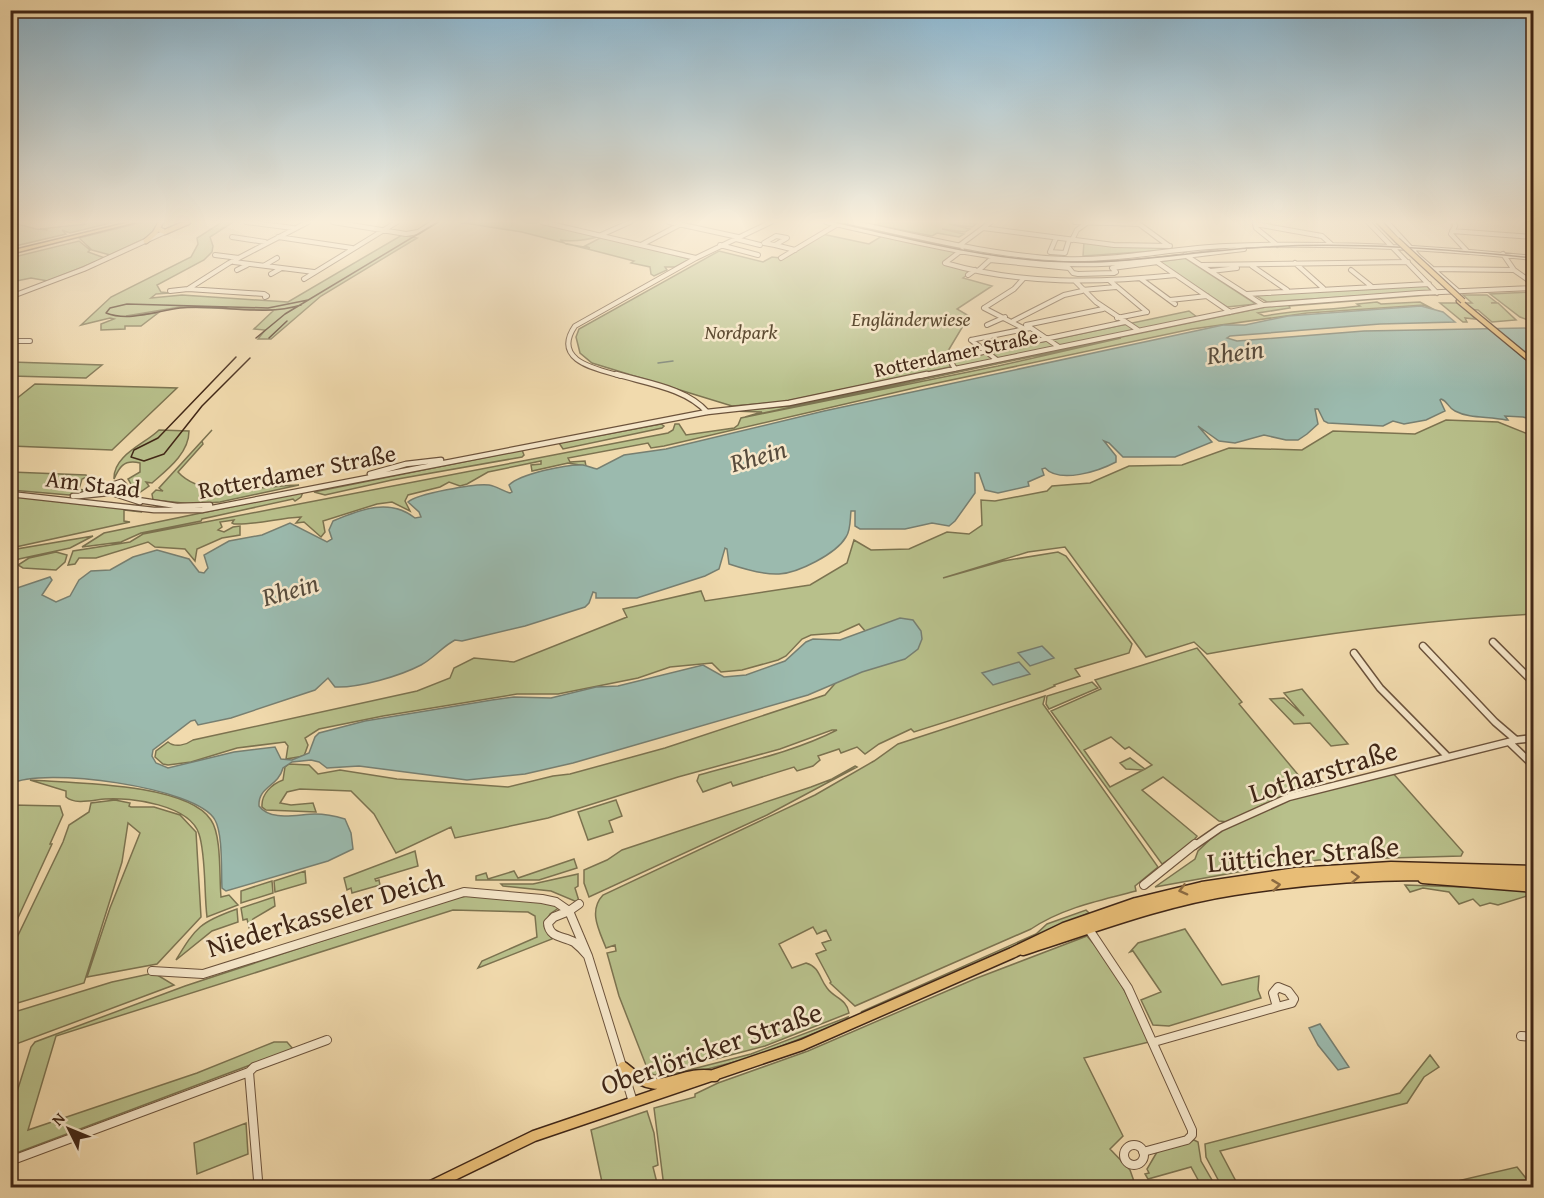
<svg xmlns="http://www.w3.org/2000/svg" width="1544" height="1198" viewBox="0 0 1544 1198" font-family="'Gentium Book Plus',serif">
	<style>
		.green { fill: #b8c08b; stroke: #7c7350; stroke-width: 1.5; fill-rule: evenodd }
		.water { fill: #9bbaae; stroke: #777f71; stroke-width: 1.5 }
		.lines { fill: none; stroke-linecap: round; stroke-linejoin: round }
		.stream { stroke: #777f71; stroke-width: 1.5 }
		.minor-far3-casing { stroke: #6c533c; stroke-width: 6 }
		.minor-far2-casing { stroke: #6c533c; stroke-width: 7 }
		.minor-far1-casing { stroke: #6c533c; stroke-width: 9 }
		.minor-casing { stroke: #6c533c; stroke-width: 10 }
		.major-far1-casing { stroke: #402616; stroke-width: 7 }
		.major-casing { stroke: #402616; stroke-width: 13 }
		.highway-casing { stroke: #402616; stroke-width: 3 }
		.minor-far3 { stroke: #f6e7ca; stroke-width: 4 }
		.minor-far2 { stroke: #f6e7ca; stroke-width: 4.5 }
		.minor-far1 { stroke: #f6e7ca; stroke-width: 6 }
		.minor { stroke: #f6e7ca; stroke-width: 8 }
		.major-far1 { stroke: #e8bd76; stroke-width: 4.5 }
		.major { stroke: #e8bd76; stroke-width: 10 }
		.highway { fill: #e8bd76; fill-rule: evenodd }
		.tram { stroke: #402616; stroke-width: 1.5 }
		.major-bridge-casing { stroke: #402616; stroke-width: 7; stroke-linecap: butt }
		.major-bridge { stroke: #e8bd76; stroke-width: 4.5 }
		.oneway { stroke: #8c6a41 }
		.labels { text-anchor: middle; stroke-width: 5; stroke-linejoin: round; paint-order: stroke }
		.far-park-label { font-size: 20px; font-style: italic; fill: #5e4c33; stroke: #f6e7ca }
		.far-street-label { font-size: 20px; fill: #402616; stroke: #f6e7ca }
		.street-label { font-size: 24px; fill: #402616; stroke: #f6e7ca }
		.water-label { font-size: 26px; font-style: italic; fill: #574b3c; stroke: #f6e7ca }
		.near-street-label { font-size: 28px; fill: #402616; stroke: #f6e7ca }
	</style>
	<rect width="100%" height="100%" fill="#f1daad"/>
	<filter id="stains"><feTurbulence type="fractalNoise" baseFrequency=".00333" numOctaves="4"/><feColorMatrix values="0 0 0 0 .2 0 0 0 0 .09 0 0 0 0 .02 0 0 0 .5 -.17"/></filter>
	<radialGradient id="worn" r=".72"><stop offset=".6" stop-color="#630" stop-opacity="0"/><stop offset="1" stop-color="#630" stop-opacity=".3"/></radialGradient>
	<path class="green" d="M10,222L36,229L48,230L40,229L87,224L80,222H114L70,233L62,230L66,234L11,247Z
		M143,222H159L150,236L110,255L92,250L79,238Z
		M222,222H233L210,237L213,246L212,252L204,260L157,285L161,292L170,293L156,294L151,298L182,295L288,302L402,235L417,238L321,296L271,339H258L265,330L254,329L273,311L271,310L180,307L126,316L158,313L141,326H125V329L101,330V324L114,319L110,318L81,325L111,297L191,257L198,244L197,238Z
		M458,222H538L601,236C587,240 572,242 560,240L566,244L590,248L585,246L602,237L690,259L675,267H665L667,270L654,276L651,274L650,267L631,263L634,261L522,232Z
		M882,222H963L976,224L972,227L949,224L970,229L965,232L942,229L964,234L959,237L937,233L932,236L876,225Z
		M822,234L869,244L882,236L958,251L945,262L974,270L963,278L992,286L957,309L969,316L948,351L950,367L782,402L732,406L592,363L580,353L576,337L579,329L719,251L763,262L772,257L781,258Z
		M79,241L90,250L88,252L105,258L48,281L31,278L11,282L10,258Z
		M1084,242L1164,247L1169,250L1083,256Z
		M1185,258L1256,304L1227,307L1159,262Z
		M1426,285L1431,291L1267,302L1255,295Z
		M1533,292V322L1520,317L1490,294Z
		M1428,295H1429L1289,306L1290,308L1258,313L1264,316C1296,310 1330,310 1360,306L1357,304L1377,302L1381,304L1420,302L1433,309L1431,310L1424,305L1307,313L1192,329L923,386L664,446L651,448L648,443L568,458L570,462L585,461L586,466L568,463L532,471L531,465L541,464V461L488,472L467,484L460,486L449,482L440,487L408,495L405,501L410,511L392,502L377,504L323,521L325,532L321,537L304,522L296,523L301,517C278,518 257,525 234,524L232,523L234,520L220,522L222,527L218,530L224,532L233,527L240,526V535L222,538L197,549L195,561L185,549L155,547L148,542L96,558H79L75,564L68,565L73,551L130,542L143,534L668,433L673,430L675,424H679L686,435L734,428L738,425L741,418L998,366L1121,338L749,416L745,417L762,412L732,411L791,406L1266,307Z
		M1463,295H1487L1496,302L1491,303H1498L1516,320L1492,322L1478,310L1466,309L1475,319L1465,318L1467,322H1463L1440,303H1472Z
		M1189,311L1197,317L955,367L952,361Z
		M11,362L102,365L86,378L11,376Z
		M35,384L177,388L112,450L11,446V403Z
		M1446,420L1498,422L1533,436V614C1424,620 1315,634 1207,654L1194,642L1146,657L1065,547L1028,552L943,578L1003,561L1058,552L1066,556L1132,644L1129,653L1075,669L1080,676L1054,685L1055,686L1043,691L914,732L911,729L879,744L865,754L857,747L841,753L839,749L818,756L820,760L813,766L797,771L794,767L733,786L731,782L703,792L697,781L699,775C745,762 794,752 837,730H832L780,749L678,777L548,818L455,838L451,827L396,853L374,814L351,791L300,789L287,792L280,803L291,805L313,803L316,812L266,810L262,807C261,794 272,784 283,780L285,767L289,764L309,765L318,774L340,770L397,779L508,787L553,776L570,774L665,748L825,695L873,640L859,624L839,633L811,635L802,639L786,656L778,660L742,670L721,672L712,663L670,667L638,678L558,694H517L383,716L319,729L305,738L308,745L304,756L286,759L288,746L285,742L237,748L191,762L168,765L163,764L155,757L156,751L168,742C175,748 186,745 193,740L417,691L450,678L454,668L474,658L514,662L627,617L623,609L701,591L705,601L810,585L847,563L854,540L871,550L909,549L947,532L969,534L982,525L981,500L995,501L1047,491L1052,486L1090,483L1129,466L1182,465L1229,448L1302,450L1333,431L1415,434Z
		M661,424L664,426L662,428L563,449L559,443Z
		M159,430L189,431C189,453 168,469 152,483L146,482L149,486L139,493L129,491L131,484L128,479L140,472V463C123,459 119,468 114,479C113,455 145,444 159,430Z
		M212,430L202,441L203,444L178,472C205,502 266,485 299,485L220,502L193,504L153,500L152,494L156,490L163,491L159,488Z
		M522,450L524,455L522,457L392,480L325,495L314,492Z
		M11,472L86,475L87,477L82,479L79,489L83,490L82,492L69,495L11,490Z
		M303,492L301,497L295,501L293,499L202,519L201,521L141,533L121,542L82,547L104,533Z
		M11,496L139,510L142,512L124,510V521L130,522L11,548Z
		M93,536L70,548L19,559L11,564V550Z
		M56,552L67,555L65,562L56,570L23,568L18,565L29,558Z
		M1197,648L1242,702L1239,704L1310,789L1265,804L1228,822L1219,821L1163,777L1142,790L1197,836L1191,844L1162,864L1051,711L1101,689L1095,680ZM1111,737L1125,749L1129,747L1152,765L1145,769L1130,758L1120,763L1126,769L1143,770L1110,787L1084,750Z
		M1092,682L1098,688L1049,709L1046,704L1047,696Z
		M1302,689L1348,744L1331,746L1310,723L1294,724L1270,699L1284,698L1304,716L1284,693Z
		M1045,696L1043,704L1158,867L1135,886L1136,891C1101,900 1062,908 1031,929L855,1006L830,983L831,982L816,954L826,950L822,943L831,940L826,930L817,934L813,927L779,944L792,968L806,963C820,967 819,978 827,988C834,998 847,999 849,1013L765,1046L655,1075L649,1073L619,996L607,953L616,951L615,945L606,948C599,930 588,911 603,895L815,795L874,761L898,744Z
		M855,766L857,767L767,815L589,897L584,883V870L607,860L622,850L811,787L832,779Z
		M1391,771L1463,852L1461,856L1319,860L1271,866L1155,887L1195,859L1198,851L1221,829L1296,796Z
		M30,780C72,783 187,783 211,820C222,836 219,878 221,897L229,895L238,905L207,917C204,893 206,855 199,834C190,805 131,797 105,799C93,800 75,805 66,797V791Z
		M115,800L130,803L129,806L131,807H154L180,815L196,832L201,917L157,964L87,977L110,908L140,833L128,823L122,862L84,983L11,1005V950L63,842L69,825L89,812L91,803Z
		M616,800L622,816L609,821L613,832L588,840L578,812Z
		M11,805L60,806L63,815L50,844H52L11,933Z
		M415,851L418,866L375,879L376,881L379,880L380,885L352,893L351,888L347,890L344,878Z
		M574,859L577,868L539,880H476V876L486,873L488,879L514,871L518,878Z
		M305,871L306,883L275,892L274,881Z
		M578,874V886L575,888L579,901L577,902L551,891L503,886L501,884H533Z
		M272,881L273,893L241,903V891Z
		M1405,885L1521,889L1533,894L1498,905L1490,903L1480,906L1473,899L1459,904L1449,892L1423,888L1410,892Z
		M467,896L547,902L560,907L550,914L544,926L552,939L478,968L482,961L537,937L535,916L528,912L453,910L56,1036L28,1130L197,1073L274,1042H287L293,1049L11,1155V1111L31,1047L35,1042L185,986L449,899Z
		M274,897L275,906L253,919L249,927L247,919L243,920L241,908Z
		M237,909L238,922L212,931L176,960C196,927 200,922 237,909Z
		M1086,910L1089,913L866,1012H861L1036,934L1047,924Z
		M1185,929L1222,985L1259,976L1258,990L1261,998L1169,1026L1153,1025L1141,1000L1161,992L1133,951L1130,952L1138,943Z
		M1087,936C1115,967 1132,1004 1149,1042L1084,1058L1123,1136L1110,1149L1130,1170L1136,1187H664L654,1108L695,1097V1094L718,1083L808,1051L977,978Z
		M154,973L174,985L11,1046V1013L112,982Z
		M848,1017L846,1021L753,1057L666,1080H650L751,1054Z
		M1430,1055L1439,1067L1424,1077L1407,1103L1220,1151L1239,1187H1222L1206,1157L1205,1144L1400,1093Z
		M647,1111L654,1133L658,1165L653,1167L658,1187H603L591,1130Z
		M246,1123L248,1154L197,1174L194,1143Z
		M1194,1140L1198,1142L1201,1161L1216,1187H1202L1191,1167L1148,1179L1145,1174L1149,1173L1147,1169L1157,1152Z
		M1517,1167L1533,1187H1432Z"/>
	<path class="water" d="M1421,306L1443,312L1455,322L1380,324L1230,336L1227,338L1237,341L1364,331L1533,328V420L1523,417L1505,416L1508,420H1506C1489,416 1470,419 1455,411C1448,408 1448,401 1441,399L1440,400L1445,411L1426,420L1404,424L1393,421L1383,426L1328,423L1324,421L1318,409H1315L1318,424L1307,434L1298,440H1286L1264,435L1235,443L1219,441L1198,426L1212,442L1175,457H1123L1109,443L1104,441L1116,456V462C1099,471 1060,484 1045,468L1042,469L1044,475L1028,482L1029,486L998,493L985,490L979,473H975V493L955,521L949,526L932,523L905,529H860L855,526V511H851C850,518 851,530 846,537C836,554 798,573 779,574C763,575 744,569 729,564L727,549L725,548L719,569L705,576L637,598H596V593L593,592L589,603L585,607L525,626L462,641L455,640C443,646 434,658 421,665C400,676 359,688 335,687L328,678L315,690L231,718L198,725L195,720L191,721L153,750L152,756L156,763L168,768L234,752L275,747L281,759L292,760L309,753L315,737L319,733L365,721L492,700L514,697L551,698L596,687L618,686L703,665L724,677L746,675L785,661L806,642L813,639L840,640L900,618L913,620L921,631L922,639L918,649L905,659L862,672L808,695L573,763L525,774L467,780L359,766L327,768L319,762L311,760L292,762L283,768C278,787 258,786 259,806C271,822 298,814 315,814C325,814 335,816 345,819L351,833L353,849L328,861L226,891L222,888C221,871 223,834 215,820C198,787 40,766 11,784V590L50,577L52,580L42,595L56,602L70,596L79,580L91,571L110,570L133,557L157,550L189,559L199,572L204,573L208,568L204,555L229,541L262,535L290,523L327,542L332,539L329,530L333,521C361,509 390,498 415,518L421,517L419,512L408,502C416,494 476,483 489,485C496,486 503,491 510,493L512,492L509,485C520,474 566,464 583,465C588,466 592,468 597,469L624,455L666,449L824,411L1223,325H1245L1288,316Z
		M1042,646L1054,658L1030,666L1018,653Z
		M1019,662L1030,674L993,685L982,673Z
		M1320,1024L1349,1067L1338,1070L1318,1045L1309,1028Z"/>
	<g class="lines">
		<path class="stream" d="M658,363L673,361"/>
		<g class="minor-far3-casing">
			<path id="minor-far3" d="M246,222L293,228
				M333,222L406,234L418,232L434,222
				M542,222L696,258
				M669,222L738,237
				M826,222C907,240 987,261 1070,264C1128,266 1186,255 1244,249
				M850,222C921,237 992,256 1064,259C1119,261 1172,248 1226,246C1329,242 1432,247 1534,258
				M1075,222L1139,224L1138,222
				M1368,222L1437,293
				M1387,222L1419,257L1459,292
				M1454,222L1455,226L1451,234L1467,251
				M1139,224L1169,246
				M1255,224L1322,236L1332,245
				M1255,224L1256,228L1277,245
				M983,228L1114,245L1170,246
				M1452,231L1534,237
				M601,235L630,222
				M776,236L787,238L775,245L764,243Z
				M232,237L265,242
				M278,237L352,248
				M1056,238L1050,252L1065,253L1069,240
				M736,239L760,245
				M1072,240L1077,230L1088,222
				M641,245L681,224
				M720,245L758,255
				M775,245L795,250
				M960,245L991,222
				M1503,254L1514,270L1534,284
				M215,255L239,258
				M1185,255L1263,305
				M781,258L838,224
				M234,262L314,272
				M1157,262L1230,312
				M945,263C1021,285 1098,283 1176,275
				M945,263L962,250
				M1295,263L1323,288
				M265,265L277,258
				M1202,265L1408,262
				M1252,266L1287,290
				M1432,269L1514,270
				M237,270L247,265
				M1351,270L1371,286
				M978,271L990,260L1069,268L1073,273L1078,274L1114,273L1116,272L1112,268L1158,262
				M1211,271L1237,268
				M271,274L280,269
				M968,275L975,270
				M304,279L397,222
				M1141,279L1175,304
				M1075,281L1096,302L1138,330
				M1110,281L1147,312
				M188,289L229,263L308,222
				M1082,290L1116,287
				M170,291L188,289L264,294L267,296L265,297
				M1247,294L1429,284
				M10,297L84,269L165,232
				M1170,300L1207,296
				M984,308L1025,329L1031,328
				M984,308L1014,289L1024,278
				M1117,318L1147,312
				M1013,321L1064,295L1082,291
				M987,325L1005,317
				M1026,325L1103,309
				M1028,326L1059,347
				M971,340L1025,329
				M971,340L997,360
				M10,341H30
				M955,369L951,362L955,358L1125,322
				M621,376C597,369 551,361 575,326L696,258L771,222
				M920,376L1263,305L1419,293L1534,288"/>
		</g>
		<g class="minor-far2-casing">
			<path id="minor-far2" d="M616,374C646,383 686,388 707,412
				M370,474L406,464L441,460
				M121,482L124,485L108,493L79,496Z
				M112,493L140,502
				M10,494L154,510H202L707,412L789,403L927,374
				M73,496H79
				M138,500L177,506L210,505"/>
		</g>
		<g class="minor-far1-casing">
			<path id="minor-far1" d="M1493,642L1534,683
				M1423,646L1495,722L1516,740
				M1354,653L1380,688L1448,757
				M1509,742L1534,766
				M1194,846L1220,828L1289,797L1516,740L1534,738"/>
		</g>
		<g class="minor-casing">
			<path id="minor" d="M1144,885L1195,844
				M569,911L588,956C584,951 579,946 574,942C563,936 549,938 548,923L554,917Z
				M1088,928L1128,988L1192,1130V1135L1187,1140L1143,1152
				M588,956L633,1102
				M152,971L203,974L464,892L542,899L556,902L569,911L579,904
				M1278,987L1288,991L1294,999L1292,1003L1277,1007L1273,993Z
				M1521,1036L1534,1037
				M1154,1042L1277,1007
				M249,1072L258,1180L256,1188
				M1124 1155a10 10 0 1 1 20 0a10 10 0 1 1-20 0Z
				M10,1161L249,1072L254,1067L327,1040"/>
		</g>
		<g class="major-far1-casing">
			<path id="major-far1" d="M1379,222L1397,240
				M158,229L165,232L188,222
				M146,241L155,233L161,222
				M1459,301L1534,363"/>
		</g>
		<g class="major-casing">
			<path id="major" d="M1423,878L1534,887
				M1023,950C1092,928 1162,901 1234,890C1299,880 1367,874 1434,875C1467,876 1501,879 1534,881
				M623,1067C664,1103 674,1069 715,1076
				M427,1188L534,1136L802,1045L1012,953L1064,928L1136,903L1202,887L1296,873L1391,867L1534,871"/>
		</g>
		<g class="highway-casing">
			<path id="highway" d="M130,222H136L10,254V251Z"/>
		</g>
		<use href="#minor-far3" class="minor-far3"/>
		<use href="#minor-far2" class="minor-far2"/>
		<use href="#minor-far1" class="minor-far1"/>
		<use href="#minor" class="minor"/>
		<use href="#major-far1" class="major-far1"/>
		<use href="#major" class="major"/>
		<use href="#highway" class="highway"/>
		<path class="tram" d="M834,222C912,239 991,261 1071,262C1137,263 1201,250 1266,247C1356,242 1445,249 1534,258
			M301,305C262,317 220,304 180,308C157,311 129,322 106,313L110,308L127,304L268,308L308,300
			M256,338L285,314L438,222
			M269,338L287,321
			M236,357L158,438L134,450L131,457L144,461L164,454L202,406L250,358"/>
		<g class="major-bridge-casing">
			<path id="major-bridge" d="M1397,240L1463,301"/>
		</g>
		<use href="#major-bridge" class="major-bridge"/>
	</g>
	<defs><path id="oneway-chevron" d="M-2-3.5L2.5 0L-2 3.5" fill="none" stroke-width="1.6" stroke-linecap="round" stroke-linejoin="round" transform="scale(1.5)"/></defs>
	<g class="oneway">
		<use href="#oneway-chevron" transform="translate(1355 877) rotate(-2)"/>
		<use href="#oneway-chevron" transform="translate(1276 885) rotate(-7)"/>
		<use href="#oneway-chevron" transform="translate(1183 890) rotate(165)"/>
	</g>
	<linearGradient id="sky" x2="0" y2="1"><stop stop-color="#89b6d1"/><stop offset="0.57" stop-color="#f9eeda"/><stop offset="1" stop-color="#f9eeda" stop-opacity="0"/></linearGradient>
	<rect width="1544" height="389" fill="url(#sky)"/>
	<g class="labels">
		<g class="far-park-label">
			<text x="911" y="326">Engländerwiese</text>
			<text x="741" y="339">Nordpark</text>
		</g>
		<g class="far-street-label">
			<text transform="translate(956 353) rotate(-12)" y="7">Rotterdamer Straße</text>
		</g>
		<g class="street-label">
			<text transform="translate(297 472) rotate(-11)" y="8">Rotterdamer Straße</text>
			<text transform="translate(93 484) rotate(7)" y="8">Am Staad</text>
		</g>
		<g class="water-label">
			<text transform="translate(1235 352) rotate(-7)" y="9">Rhein</text>
			<text transform="translate(758 456) rotate(-16)" y="9">Rhein</text>
			<text transform="translate(290 590) rotate(-16)" y="9">Rhein</text>
		</g>
		<g class="near-street-label">
			<text transform="translate(1323 771) rotate(-17)" y="10">Lotharstraße</text>
			<text transform="translate(1303 854) rotate(-5)" y="10">Lütticher Straße</text>
			<text transform="translate(325 912) rotate(-17)" y="10">Niederkasseler Deich</text>
			<text transform="translate(711 1048) rotate(-19)" y="10">Oberlöricker Straße</text>
		</g>
	</g>
	<rect width="1544" height="1198" fill="none" stroke="#f1daad" stroke-width="36"/>
	<rect x="12" y="12" width="1520" height="1174" fill="none" stroke="#402616" stroke-width="3"/>
	<rect x="18" y="18" width="1508" height="1162" fill="none" stroke="#402616" stroke-width="1.5"/>
	<g transform="translate(69 1129) rotate(313)" stroke="#f6e7ca" stroke-width="4.5" paint-order="stroke">
	<path d="M0-4.5L10 22L0 15L-10 22Z" fill="#402616"/>
	<text y="-9" font-size="16" font-weight="bold" text-anchor="middle" fill="#402616">N</text>
	</g>
	<rect width="100%" height="100%" filter="url(#stains)"/>
	<rect width="100%" height="100%" fill="url(#worn)"/>
</svg>
